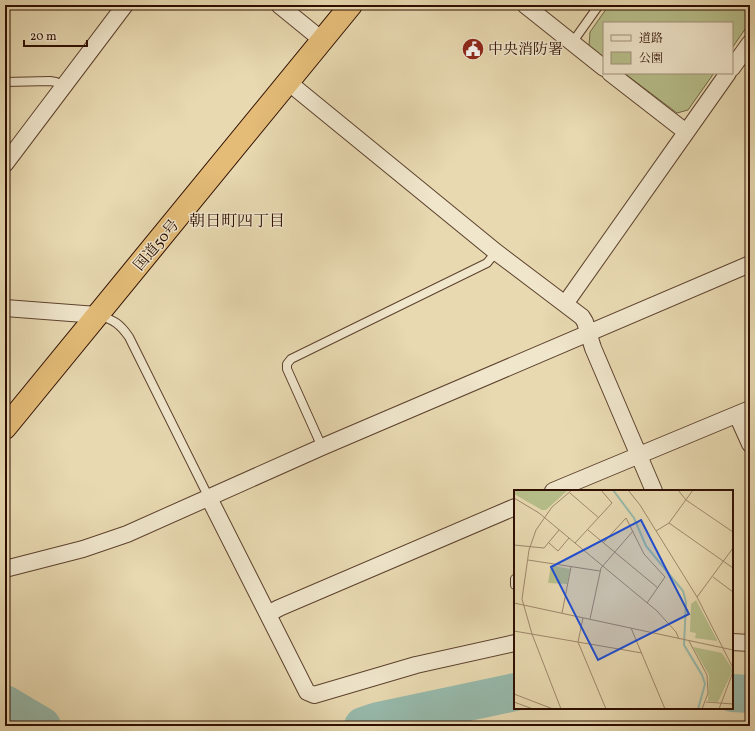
<svg xmlns="http://www.w3.org/2000/svg" width="755" height="731" viewBox="0 0 755 731" font-family="Vollkorn,'Noto Serif JP',serif">
	<style>
		.green { fill: #b7bf8b; stroke: #726646 }
		.lines { fill: none; stroke-linecap: round; stroke-linejoin: round }
		.river { stroke: #97baac; stroke-width: 38 }
		.lane-casing { stroke: #5c412d; stroke-width: 10 }
		.street-casing { stroke: #5c412d; stroke-width: 18 }
		.highway-casing { stroke: #2e0e01; stroke-width: 24 }
		.lane { stroke: #f0e6cc; stroke-width: 8 }
		.street { stroke: #f0e6cc; stroke-width: 16 }
		.highway { stroke: #e4bc78; stroke-width: 22 }
		.labels { text-anchor: middle; stroke-width: 3; stroke-linejoin: round; paint-order: stroke }
		.poi-label { font-size: 15px; fill: #2e0e01; stroke: #f0e6cc; text-anchor: start }
		.street-label { font-size: 15px; fill: #2e0e01; stroke: #f0e6cc }
		.neighbourhood-label { font-size: 16px; fill: #2e0e01; stroke: #f0e6cc }
		.inset-river { fill: none; stroke: #97baac; stroke-width: 2 }
		.inset-road { fill: none; stroke: #9e886b; stroke-width: 1 }
		.view { fill: #1d4ed8; fill-opacity: 0.15; stroke: #1d4ed8; stroke-width: 2 }
		.inset-edge { fill: none; stroke: #2e0e01; stroke-width: 2 }
	</style>
	<rect width="100%" height="100%" fill="#e8d9b1"/>
	<filter id="stains"><feTurbulence type="fractalNoise" baseFrequency=".005" numOctaves="4"/><feColorMatrix values="0 0 0 0 .2 0 0 0 0 .09 0 0 0 0 .02 0 0 0 .5 -.17"/></filter>
	<radialGradient id="worn" r=".72"><stop offset=".6" stop-color="#630" stop-opacity="0"/><stop offset="1" stop-color="#630" stop-opacity=".3"/></radialGradient>
	<path class="green" d="M609,5H750V22L732,48V23H604V58L589,46L590,32Z
		M624,73H714L688,110L677,113Z"/>
	<g class="lines">
		<path class="river" d="M732,693L750,694
			M5,704L42,726
			M363,726L378,721L515,692"/>
		<g class="lane-casing">
			<path id="lane" d="M572,43L599,5
				M5,82L50,81L56,82L64,86
				M100,316C114,320 120,324 129,337L209,498
				M322,447L287,369V364L291,359L487,263L496,252
				M515,579V585"/>
		</g>
		<g class="street-casing">
			<path id="street" d="M279,5L322,40
				M525,5L604,68
				M732,68L750,43
				M610,73L686,132
				M288,82L496,252L582,317L585,322L593,348L654,491
				M5,164L125,5
				M565,304L728,73
				M5,308L97,315
				M737,415L750,444
				M553,491L750,409
				M209,498L307,692L314,695L416,665L515,643
				M5,569L83,549L127,534L322,447L750,264
				M268,614L279,608L515,507
				M732,642L750,643"/>
		</g>
		<g class="highway-casing">
			<path id="highway" d="M5,428L351,5"/>
		</g>
		<use href="#lane" class="lane"/>
		<use href="#street" class="street"/>
		<use href="#highway" class="highway"/>
	</g>
	<defs>
		<g id="civic-disc" transform="scale(1.15)"><circle r="9.5" fill="#8f2418" stroke="#f0e6cc"/><path d="M-.6-6.5H3V-4.5H.6V-3L4-1V1h2V6H-6V1h2V-1L-.6-3ZM-1.2 2.5V6h2.4V2.5Z" fill="#fff"/></g>
	</defs>
	<g fill-rule="evenodd">
		<use href="#civic-disc" x="473" y="49"/>
	</g>
	<g class="labels">
		<g class="poi-label">
			<text x="488" y="54">中央消防署</text>
		</g>
		<g class="street-label">
			<text transform="translate(156 245) rotate(-50)" y="5">国道50号</text>
		</g>
		<g class="neighbourhood-label">
			<text x="237" y="226">朝日町四丁目</text>
		</g>
	</g>
	<g transform="translate(514 490)">
		<rect width="219" height="219" fill="#e8d9b1"/>
		<path d="M2,0H54L32,20H28L0,4ZM37,75L56,79L53,94L34,93ZM182,110L203,150V151L181,148L182,143L176,142L177,114ZM179,157L208,163L219,180L204,212L194,211L195,185Z" fill="#b7bf8b"/>
		<path class="inset-river" d="M99,0L120,28L132,56L169,101L172,112L170,155L188,185L191,194L184,219"/>
		<path class="inset-road" d="M114,0L126,15L183,107L219,178M164,0L172,10L219,42M56,3L85,28M0,8L25,23L61,53L98,13L87,0M155,33L219,78M74,40L144,98M142,41L155,33L179,0M35,53L44,61L55,48M61,53L143,121L162,142L165,149M89,53L112,28L130,64L151,87L133,113M0,55L30,58L45,40M14,70L86,81M199,87L219,102M183,107L219,58M0,113L219,160M48,123L57,77M69,128L64,152L92,219M76,129L87,78L119,41M117,138L151,219M0,141L128,163M175,151L193,185L194,203L188,219M0,204L39,219M0,212L19,219M192,212L219,214M47,219L18,144L8,109L15,60L22,40L38,17L58,0M205,219L219,182"/>
		<path class="view" d="M127,30L175,124L84,170L37,77Z"/>
		<rect width="219" height="219" class="inset-edge"/>
	</g>
	<rect width="755" height="731" fill="none" stroke="#e8d9b1" stroke-width="20"/>
	<rect x="6" y="6" width="743" height="719" fill="none" stroke="#2e0e01" stroke-width="2"/>
	<rect x="10" y="10" width="735" height="711" fill="none" stroke="#2e0e01"/>
	<rect x="603" y="22" width="130" height="52" fill="#f0e6cc" stroke="#a2907b"/>
	<rect x="611" y="35" width="20" height="6" fill="#f0e6cc" stroke="#a2907b"/>
	<text x="639" y="42" font-size="12" fill="#2e0e01">道路</text>
	<rect x="611" y="52" width="20" height="12" fill="#b7bf8b" stroke="#a2907b"/>
	<text x="639" y="62" font-size="12" fill="#2e0e01">公園</text>
	<path d="M24 40v6h63v-6" fill="none" stroke="#2e0e01" stroke-width="2"/>
	<text x="30" y="40" font-size="12" fill="#2e0e01" stroke="#f0e6cc" stroke-width="3" paint-order="stroke">20 m</text>
	<rect width="100%" height="100%" filter="url(#stains)"/>
	<rect width="100%" height="100%" fill="url(#worn)"/>
</svg>
